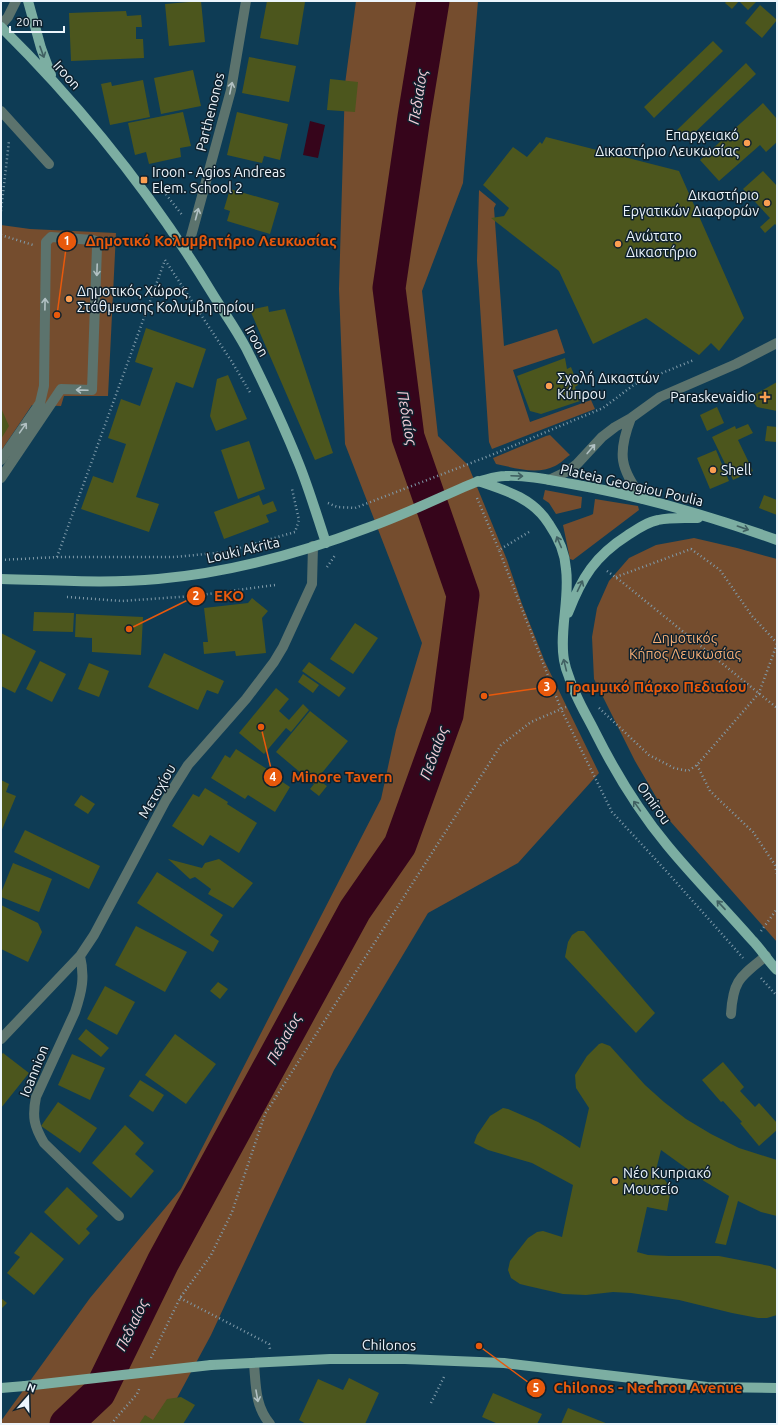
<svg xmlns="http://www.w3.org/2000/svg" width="778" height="1425" viewBox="0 0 778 1425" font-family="Ubuntu,sans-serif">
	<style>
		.green { fill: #754d2e }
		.water { fill: #36051b }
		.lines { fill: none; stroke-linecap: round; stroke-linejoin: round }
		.river { stroke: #36051b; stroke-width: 33 }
		.building { fill: #4c561d }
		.path { stroke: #819cab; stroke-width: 2.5; stroke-dasharray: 1 3; stroke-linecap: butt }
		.minor { stroke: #5c736d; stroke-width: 10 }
		.major { stroke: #7caea2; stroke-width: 10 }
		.major-bridge { stroke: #7caea2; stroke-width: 10 }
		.oneway { stroke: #406062 }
		.oneway2 { stroke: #b2c1c3 }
		.poi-dot { fill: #fb9e51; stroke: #0f212d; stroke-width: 1.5 }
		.labels { text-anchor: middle; stroke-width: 3; stroke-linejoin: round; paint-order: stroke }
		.street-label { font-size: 14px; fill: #ecf5fc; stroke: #0f212d }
		.poi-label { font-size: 14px; fill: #ecf5fc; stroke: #0f212d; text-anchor: start }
		.park-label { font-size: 14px; fill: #f6ae76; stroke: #0f212d }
		.water-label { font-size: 15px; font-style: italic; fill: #f6d0db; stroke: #0f212d }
		.leader { fill: none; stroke: #e8590c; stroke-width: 1.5 }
		.callout-dot { fill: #e8590c; stroke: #0f212d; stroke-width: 1.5 }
		.mark-label { font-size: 12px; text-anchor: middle; font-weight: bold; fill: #fff }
		.callout-label { font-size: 15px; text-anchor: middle; font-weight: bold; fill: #e8590c; stroke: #0f212d; stroke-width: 3; stroke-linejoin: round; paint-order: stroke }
	</style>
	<rect width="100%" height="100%" fill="#0e3c55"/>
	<path class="green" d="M356,1H478L463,183L422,291L438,436L468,465L507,560L522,604L545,662L599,773L518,863L428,913L334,1070L211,1335L163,1424H1V1421L90,1298L181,1189L381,799L396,730L422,643L345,444L339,289L345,84Z
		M479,190L496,204L494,208L504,346L557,329L565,353L513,370L530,422L591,400L595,409L492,449L489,442L477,261Z
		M1,225L30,229L116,233L108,396H64L61,406L32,405L1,451Z
		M550,435L570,455C565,458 560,464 555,466C537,475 515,468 496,464L493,458L546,436Z
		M545,490L582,497L581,508L556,514L549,503L543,499Z
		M595,499L638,506L639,510L573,560L570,559L563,525L591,515L593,514Z
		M694,538L737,548L777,559V942L670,821L635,761L594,679L592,637L597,608L609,581L629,558L656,545Z"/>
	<path class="water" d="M310,121L325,125L318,158L303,155Z"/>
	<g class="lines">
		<path class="river" d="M66,1424L99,1393L163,1262L355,910L400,845L447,715L463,595L408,437L389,288L414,117L433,1"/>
	</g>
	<path class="building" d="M201,1L205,42L169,46L165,4Z
		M267,1L305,2L298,45L260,38Z
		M727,1H757L748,10L739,1L732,9L725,3Z
		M760,5L777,20L762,38L745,23Z
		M126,11L127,16L141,15L142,27H136V39H143L144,58L71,61L69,13Z
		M713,41L723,51L654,118L644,107Z
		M249,57L296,66L289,102L242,93Z
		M746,63L756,74L687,140L677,130Z
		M193,70L201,106L161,114L154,78Z
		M330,79L358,82L355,112L327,110Z
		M143,80L150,117L110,125L101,84L111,82L112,86Z
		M763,103L777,119V142L766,152L760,145L719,181L700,160Z
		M183,112L191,146L180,148L181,157L149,164L146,152L135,155L128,123Z
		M237,112L288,124L280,160L264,156L262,163L227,155Z
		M546,137L679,171L744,318L719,351L711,343L699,355L646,318L593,344L559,271L491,218L504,216L509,208L483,185L513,147L527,157L540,142L542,144Z
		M763,171L777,186V226L775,224L765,233L760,227L770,218L743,189Z
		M230,189L279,203L270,234L227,221L230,211L224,209Z
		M268,306L269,312L285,309L333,453L315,460L250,310Z
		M146,328L206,349L193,388L176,382L136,497L159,504L149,532L81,509L93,476L113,483L126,444L108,438L121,399L140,406L153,368L135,362Z
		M565,358L567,369L571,367L578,385L575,387L580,401L541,414L530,411L517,376Z
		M228,375L247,419L216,431L210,416L217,379Z
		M777,382V411L757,407L753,402L754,395Z
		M717,407L724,423L707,431L700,415Z
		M1,408L9,426L1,439Z
		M748,424L753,433L738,440L753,471L733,480L712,437L735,426L736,429Z
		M767,426L777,427L776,442L765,441Z
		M249,441L265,489L238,499L221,450Z
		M716,450L729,481L710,489L697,458Z
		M259,495L263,505L273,501L277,511L266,515L269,522L224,539L214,512Z
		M764,495L777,500V515L759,508Z
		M252,598L268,611L262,618L266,653L236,656L235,651L204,654L203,642H208L204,608L248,603Z
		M34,612L74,613L73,632L33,631Z
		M76,614L143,617L141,655L92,652V638L75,637Z
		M355,623L378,638L353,674L330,659Z
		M1,633L36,651L15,693L1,686Z
		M164,653L224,681L218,694L207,690L198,710L148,687Z
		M40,661L66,674L52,702L26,689Z
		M309,662L346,688L339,697L302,671Z
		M89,663L109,671L99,697L78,689Z
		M303,674L319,685L313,693L298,682Z
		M276,688L289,699L279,711L289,720L303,704L309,710L291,732L286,728L264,754L239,733Z
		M310,711L348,741L317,779L327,786L319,796L310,789L314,784L276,752Z
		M236,749L270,771L269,773L290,787L275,812L248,795L245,799L211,778L225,755L230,758Z
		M1,780L9,784L6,792L16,796L1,832Z
		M205,788L228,802L227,804L257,823L239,853L210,835L203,846L172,826L193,794L199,797Z
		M81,795L95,804L88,814L74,805Z
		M25,830L100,866L89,889L14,852Z
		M168,859L202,868L205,863L219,859L253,883L233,908L208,894L211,889L195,877L190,879Z
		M13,863L52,879L39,912L1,897V893Z
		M157,872L223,915L210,935L219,941L213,952L137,903Z
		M1,905L38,923L42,932L28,962L1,949Z
		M136,926L187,952L165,992L115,965Z
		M578,931H584L655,1013L636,1033L565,957L568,942L572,935Z
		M218,982L228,989L220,999L210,991Z
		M105,986L135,1002L117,1035L87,1019Z
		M86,1029L109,1048L101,1057L78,1039Z
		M175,1034L216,1064L186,1104L145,1075Z
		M602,1043L610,1046L645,1085L664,1102L686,1119L711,1134L739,1148L777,1160V1216L761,1212L738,1201L726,1245L715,1243L729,1196L704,1181L661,1150L655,1174L665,1180L670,1188V1194L667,1211L647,1207L637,1252L648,1255L669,1256H719L770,1266L777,1270V1315L767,1318H758L732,1313L679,1300L631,1293L613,1292L586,1295L563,1294L528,1286L520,1284L511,1278L508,1270L510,1261L528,1238L537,1232L543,1231L562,1237L573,1185L532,1163L488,1150L474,1143L477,1135L490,1116L503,1108L508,1109L538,1122L562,1136L580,1148L589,1108L576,1088L575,1075L587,1056L599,1044Z
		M3,1053L29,1073L1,1108V1055Z
		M72,1054L105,1068L90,1100L58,1085Z
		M723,1062L744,1087L740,1091L755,1107L759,1103L777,1123V1130L759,1146L740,1123L742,1122L723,1101L721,1102L702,1080Z
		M140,1080L164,1095L153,1112L129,1096Z
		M58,1102L97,1128L80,1153L41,1126Z
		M125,1125L144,1143L135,1154L154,1171L131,1198L92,1163Z
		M67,1187L98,1216L86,1229L90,1233L79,1245L44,1212Z
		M31,1232L64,1259L34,1295L7,1273L20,1257L14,1253Z
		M1,1298L7,1303L1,1309Z
		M349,1378L379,1393L365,1424H306L299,1420L318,1379L343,1390Z
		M493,1393L542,1414L537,1424H498L482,1417Z
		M181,1397L195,1405L183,1424H139L145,1415L153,1420L167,1399Z
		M568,1408L608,1424H561Z"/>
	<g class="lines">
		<path class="path" d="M161,188L183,216
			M1,211L9,141
			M1,235L33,245
			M165,260L232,362L251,394
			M477,498L499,550
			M328,503L337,507L355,508L489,456L603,408L635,384L694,360
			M529,532L499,550L561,709L612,812L668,873L743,958
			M57,557L165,260
			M1,560L57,557H175L226,552L295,532L299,520L292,489
			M327,567L336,554
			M607,571L622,582L777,708
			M616,577L691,549L720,570L752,616L777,643
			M67,597L122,601L193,596L275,585
			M599,708L649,755L674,768L688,771L697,765L759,693L777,644
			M697,765L710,791L753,832L775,865L777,874
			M761,931L777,909
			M761,978L777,996
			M180,1298L269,1344L270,1349
			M151,1358L180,1298L211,1255L232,1212L265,1114L501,745L531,722L566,707
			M431,1403L445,1375
			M111,1424L137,1394L140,1387"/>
		<path class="minor" d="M1,25L8,17L16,1
			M1,111L49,164
			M187,251L231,90L246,1
			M631,418C617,454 620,469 643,499
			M1,460L40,403L44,386L46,242L51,237L93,240L97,242V247L92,390L61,389L1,478
			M549,480L568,471L577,464L602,437L615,427L631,418L660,397L736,364L777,343
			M80,956C85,977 82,991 75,1012L36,1097C32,1117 34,1126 44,1143L119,1216
			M731,1014C733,980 740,977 766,956
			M1,1039L80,956L94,935L166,800L188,765L246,699L274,662L283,647L312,584L313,546
			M254,1364C256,1386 255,1406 270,1424"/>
		<path class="major" d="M28,1L41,48L51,75
			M1,27C82,107 153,196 212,293C223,311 236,329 246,348C265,386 283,424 299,464C309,489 317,516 326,543
			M478,481C505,490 533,498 549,524C558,537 565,553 566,569C570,598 559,632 564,660C565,666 567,672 569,677C575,697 586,714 595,732C615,772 638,810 667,845C694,878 724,908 752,940C761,949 768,961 777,970
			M1,579C53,580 106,584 158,579C229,573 301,553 367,528C404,515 440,497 476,482C486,480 495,476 505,476C528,475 550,480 572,484C642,496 710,516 777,540
			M568,613C582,577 595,556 628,535C637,529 647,522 658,520C671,517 684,518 698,518
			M211,1365L330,1359H405L504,1363L707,1387L777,1388
			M1,1388L25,1386"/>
		<path class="major-bridge" d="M25,1386L211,1365"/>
	</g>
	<defs><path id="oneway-shaft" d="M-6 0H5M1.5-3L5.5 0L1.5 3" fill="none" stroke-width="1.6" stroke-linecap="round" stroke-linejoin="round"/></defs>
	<g class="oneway">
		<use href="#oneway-shaft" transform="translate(42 52) rotate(70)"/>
		<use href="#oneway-shaft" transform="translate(517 476) rotate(2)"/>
		<use href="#oneway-shaft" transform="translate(743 528) rotate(19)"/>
		<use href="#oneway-shaft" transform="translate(559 542) rotate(-113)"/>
		<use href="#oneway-shaft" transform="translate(580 586) rotate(-64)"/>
		<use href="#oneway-shaft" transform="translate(565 665) rotate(-104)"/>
		<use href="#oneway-shaft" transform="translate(637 806) rotate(-125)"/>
		<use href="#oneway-shaft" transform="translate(721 905) rotate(-133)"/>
	</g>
	<g class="oneway2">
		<use href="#oneway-shaft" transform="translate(231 88) rotate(-78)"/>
		<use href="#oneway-shaft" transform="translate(197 214) rotate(-75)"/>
		<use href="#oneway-shaft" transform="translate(97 270) rotate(92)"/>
		<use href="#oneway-shaft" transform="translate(45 304) rotate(-89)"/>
		<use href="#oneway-shaft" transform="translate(82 390) rotate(-178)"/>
		<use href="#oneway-shaft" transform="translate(23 428) rotate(-55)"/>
		<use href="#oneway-shaft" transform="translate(591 449) rotate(-50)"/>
		<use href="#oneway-shaft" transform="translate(257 1396) rotate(80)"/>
	</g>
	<g class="poi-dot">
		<circle cx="747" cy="143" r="4"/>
		<rect x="140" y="176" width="8" height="8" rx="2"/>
		<circle cx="767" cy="203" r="4"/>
		<circle cx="618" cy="244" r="4"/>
		<circle cx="69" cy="299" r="4"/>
		<circle cx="549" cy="386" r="4"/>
		<path d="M763 391h4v4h4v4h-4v4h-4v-4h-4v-4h4z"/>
		<circle cx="713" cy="470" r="4"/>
		<circle cx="615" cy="1181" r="4"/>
	</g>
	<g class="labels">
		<g class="street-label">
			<text transform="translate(67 75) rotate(48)" y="5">Iroon</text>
			<text transform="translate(210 112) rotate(-76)" y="5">Parthenonos</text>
			<text transform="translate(257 341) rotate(61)" y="5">Iroon</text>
			<text transform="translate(632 485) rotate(13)" y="5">Plateia Georgiou Poulia</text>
			<text transform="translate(243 550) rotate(-13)" y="5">Louki Akrita</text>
			<text transform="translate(157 791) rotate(-60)" y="5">Μετοχίου</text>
			<text transform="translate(654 803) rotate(55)" y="5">Omirou</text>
			<text transform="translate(34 1071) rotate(-68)" y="5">Ioannion</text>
			<text transform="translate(389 1345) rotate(1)" y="5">Chilonos</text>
		</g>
		<g class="poi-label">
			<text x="739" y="140" text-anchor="end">Επαρχειακό<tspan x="739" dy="16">Δικαστήριο Λευκωσίας</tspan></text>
			<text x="152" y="177">Iroon - Agios Andreas<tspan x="152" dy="16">Elem. School 2</tspan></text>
			<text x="759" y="200" text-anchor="end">Δικαστήριο<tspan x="759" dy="16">Εργατικών Διαφορών</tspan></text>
			<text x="626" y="241">Ανώτατο<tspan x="626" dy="16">Δικαστήριο</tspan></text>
			<text x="77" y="296">Δημοτικός Χώρος<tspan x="77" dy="16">Στάθμευσης Κολυμβητηρίου</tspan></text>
			<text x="557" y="383">Σχολή Δικαστών<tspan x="557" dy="16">Κύπρου</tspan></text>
			<text x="756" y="402" text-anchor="end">Paraskevaidio</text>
			<text x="721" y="475">Shell</text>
			<text x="623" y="1178">Νέο Κυπριακό<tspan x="623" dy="16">Μουσείο</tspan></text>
		</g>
		<g class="park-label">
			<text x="685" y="643">Δημοτικός<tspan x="685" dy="16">Κήπος Λευκωσίας</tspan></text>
		</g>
		<g class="water-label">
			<text transform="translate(418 97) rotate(-81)" y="5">Πεδιαίος</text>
			<text transform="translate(407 418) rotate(80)" y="5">Πεδιαίος</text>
			<text transform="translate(434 753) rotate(-70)" y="5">Πεδιαίος</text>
			<text transform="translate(284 1039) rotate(-61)" y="5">Πεδιαίος</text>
			<text transform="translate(132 1325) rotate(-64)" y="5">Πεδιαίος</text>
		</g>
	</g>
	<path class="leader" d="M57 315L67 241M129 629L196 596M484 696L547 687M261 727L273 777M479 1346L536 1388"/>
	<g class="callout-dot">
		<circle cx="57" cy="315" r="4"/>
		<circle cx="129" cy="629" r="4"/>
		<circle cx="484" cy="696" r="4"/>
		<circle cx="261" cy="727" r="4"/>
		<circle cx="479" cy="1346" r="4"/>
		<circle cx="67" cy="241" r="10"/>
		<circle cx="196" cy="596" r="10"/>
		<circle cx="547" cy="687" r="10"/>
		<circle cx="273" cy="777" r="10"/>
		<circle cx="536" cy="1388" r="10"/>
	</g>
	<g class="mark-label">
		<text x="67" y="245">1</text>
		<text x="196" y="600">2</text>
		<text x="547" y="691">3</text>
		<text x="273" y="781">4</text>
		<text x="536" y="1392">5</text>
	</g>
	<g class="callout-label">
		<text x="211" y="246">Δημοτικό Κολυμβητήριο Λευκωσίας</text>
		<text x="229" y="601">EKO</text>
		<text x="656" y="692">Γραμμικό Πάρκο Πεδιαίου</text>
		<text x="342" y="782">Minore Tavern</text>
		<text x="648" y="1393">Chilonos - Nechrou Avenue</text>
	</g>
	<rect width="778" height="1425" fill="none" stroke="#ecf5fc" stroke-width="4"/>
	<g transform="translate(28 1397) rotate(20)" stroke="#0f212d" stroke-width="3" paint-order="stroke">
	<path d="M0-3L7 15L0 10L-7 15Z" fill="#ecf5fc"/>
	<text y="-6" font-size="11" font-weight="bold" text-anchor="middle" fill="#ecf5fc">N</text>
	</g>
	<path d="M10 26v6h54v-6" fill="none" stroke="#ecf5fc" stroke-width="2"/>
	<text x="16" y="26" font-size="12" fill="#ecf5fc" stroke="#0f212d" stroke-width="3" paint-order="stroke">20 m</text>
</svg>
